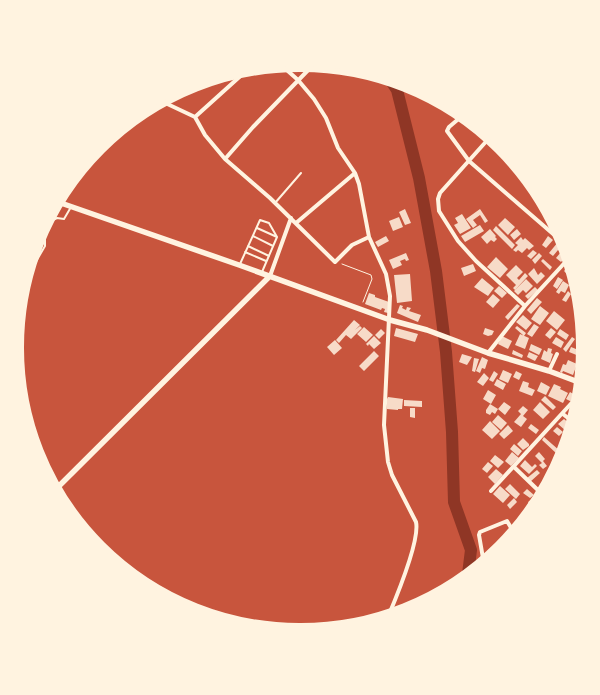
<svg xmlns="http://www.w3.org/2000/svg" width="600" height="695" viewBox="0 0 600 695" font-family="Quicksand,sans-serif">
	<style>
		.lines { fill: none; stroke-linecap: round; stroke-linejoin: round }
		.river { stroke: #8f3625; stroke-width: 12 }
		.building { fill: #f7dbc8 }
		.path { stroke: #fff3e0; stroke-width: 1 }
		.service { stroke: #fff3e0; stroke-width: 2 }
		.minor { stroke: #fff3e0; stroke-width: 4 }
		.secondary { stroke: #fff3e0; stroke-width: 5.5 }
		.rim { fill: none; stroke: #fff3e0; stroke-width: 6 }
	</style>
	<rect width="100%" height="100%" fill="#c8553d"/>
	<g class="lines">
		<path class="river" d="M389,78L397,90L419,178L436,271L446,352L452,432L454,502L471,550L468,574"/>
	</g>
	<path class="building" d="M405,209L411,223L405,225L399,212Z
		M480,209L488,221L485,223L480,215L473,220L477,225L473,228L466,219Z
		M462,214L471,228L460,234L454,225L458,223L455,218Z
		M399,217L403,227L393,231L389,221Z
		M505,218L515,227L508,235L498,225Z
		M480,225L484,231L465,242L461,236Z
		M496,226L515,245L512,249L493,230Z
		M490,229L496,236L495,237L497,239L494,242L491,240L487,244L481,237Z
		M517,229L521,234L514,240L510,235Z
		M386,236L389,241L378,247L375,242Z
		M548,236L553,240L546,248L542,245Z
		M521,237L523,240L525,238L534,246L529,250L527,248L522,253L518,250L516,252L513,250L518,245L515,243Z
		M558,242L568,250L569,253L561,262L556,258L561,252L558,250L553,256L549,253Z
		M533,250L537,253L531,259L527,256Z
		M406,253L409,260L406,261L405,259L400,261L402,265L393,269L389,260Z
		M539,253L542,256L535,264L532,260Z
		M496,257L508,269L500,278L487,267Z
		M543,259L552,267L550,270L541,261Z
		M571,263L572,268L567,274L564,271Z
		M473,264L476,271L464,276L461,268Z
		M516,265L523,272L517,278L519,280L525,273L528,276L515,290L513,288L516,285L506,275Z
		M534,268L538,275L541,272L545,276L537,284L528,274Z
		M410,274L412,301L397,303L394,275Z
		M558,277L563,280L557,289L553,286Z
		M482,278L494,288L488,296L474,287Z
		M526,279L533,286L526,293L523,290L518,295L514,291Z
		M563,281L569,285L565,293L561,291L559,294L556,292Z
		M499,286L507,293L502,298L494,291Z
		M535,287L538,290L528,299L525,296Z
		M568,291L571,294L566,302L562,300Z
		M369,293L375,295V297L389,302L388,313L384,312L385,309L382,308L381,310L365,304Z
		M493,294L500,300L493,308L486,302Z
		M537,298L542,302L531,314L527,310Z
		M517,304L520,306L508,320L505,317Z
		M400,305L403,306L402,308L406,310L407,307L411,308L409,311L421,315L418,322L397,313Z
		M540,306L549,313L540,325L531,319Z
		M554,311L565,320L557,330L546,321Z
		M523,315L532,323L526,330L516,322Z
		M354,320L360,325L355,330L360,326L362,328L351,339L346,335L339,343L336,340Z
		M534,324L539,327L532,337L527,334Z
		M517,326L526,333L524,336L515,328Z
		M364,327L373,335L366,342L357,334Z
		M583,327L585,336L581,343L576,340Z
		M396,328L418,334L415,342L394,336Z
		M485,328L494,331L492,335L488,336L483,334Z
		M551,328L556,332L550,339L545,335Z
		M381,329L385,333L379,339L375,335Z
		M560,329L569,335L566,340L557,334Z
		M520,334L529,338L525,349L515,345Z
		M374,336L381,343L374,349L369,344L368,346L366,344Z
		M502,336L512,341L508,349L498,344Z
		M556,337L564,342L561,348L552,343Z
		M572,337L575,339L566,352L563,349Z
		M335,340L342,348L334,355L327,347Z
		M531,344L542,349L539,355L529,350Z
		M571,347L581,351L579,356L569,352Z
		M548,348L552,349L551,353L553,354L550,363L541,359L544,350L547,352Z
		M513,350L523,355L522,358L512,354Z
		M374,351L379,356L364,371L359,366Z
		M529,352L538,356L535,361L527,357Z
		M462,354L472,357L467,365L459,362Z
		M482,357L488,360L485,369L482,368L480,373L476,371Z
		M474,358L479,359L475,372L472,371Z
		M583,359L585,360L583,372L578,370Z
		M568,360L577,364L573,375L563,371L562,373L560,372L563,364L566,365Z
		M503,370L512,374L508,383L499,379Z
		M494,371L498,374L493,382L489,380Z
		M516,371L522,374L519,380L513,377Z
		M484,373L489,378L483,386L477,382Z
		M497,379L506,384L503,390L494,385Z
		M523,381L529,383L528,387L535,390L532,396L519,391Z
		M541,382L550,387L546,395L537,391Z
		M554,384L561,387L560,389L568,393L563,403L548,396Z
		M488,390L496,395L491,404L483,399Z
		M570,392L575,395L572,402L566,399Z
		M545,396L556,407L553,410L541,400Z
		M388,397L403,399L402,409H398V410L387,409V399Z
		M404,400L422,401V407L404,406Z
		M504,402L511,407L505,415L498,409Z
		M540,402L550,412L543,419L533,410Z
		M577,402L574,415L569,411Z
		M490,404L498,409L495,414L492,412L490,415L486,413V410Z
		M523,406L528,410L523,416L527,419L521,427L514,422L521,414L518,411Z
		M410,408H415V418L410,417Z
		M498,415L507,423L501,430L492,422Z
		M564,419L571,425L566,431L558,424Z
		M490,421L500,431L492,439L482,430Z
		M531,424L539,430L536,434L528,428Z
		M508,425L513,431L504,439L499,434Z
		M557,427L563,432L559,436L553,431Z
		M544,437L560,451L557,454L542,440Z
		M523,438L529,444V446L523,450L517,444Z
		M514,444L522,451L518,456L510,449Z
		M512,452L519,458L511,466L505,461Z
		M539,452L545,459L543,461L547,466L543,469L539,465L542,463L535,456Z
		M495,455L504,462L498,468L490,461Z
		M525,460L532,467L535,464L537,466L529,474L520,466Z
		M488,462L493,466L487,473L482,469Z
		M496,469L503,475L495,484L488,477Z
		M537,470L540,473L530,482L527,478Z
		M510,484L520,494L516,499L505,489Z
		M500,486L510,495L503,503L493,494Z
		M527,489L534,495L530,498L523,493Z
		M535,497L537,500L530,505L528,502Z
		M514,498L517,502L510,509L507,505Z"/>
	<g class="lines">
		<path class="path" d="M342,264L371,275L372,279L363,302"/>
		<path class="service" d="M275,203L301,173
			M257,228L277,237
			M253,236L273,246
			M248,246L269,256
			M245,252L266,261
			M240,264L260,220L269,223L277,237
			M262,272L277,237
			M27,277L45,246V234L53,220L57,218L64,219L71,207"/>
		<path class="minor" d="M280,64L298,80L314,99L326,118L338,148L355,173L359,184L369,237L386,274L390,296L384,425L388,462L392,475L416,522C420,540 396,598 388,617
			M161,101L195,117L205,135L225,159L270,198L335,262L352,245L369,237
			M462,116L449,127L447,131L469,161L567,246
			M195,117L246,71
			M491,136L440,193L438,199L439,211L458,241L476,261L525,306
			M225,159L253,127L315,63
			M296,223L355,173
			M270,276L291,218
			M488,353L525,306L570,257
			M549,371L557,354
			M563,414L573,422
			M514,467L542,494
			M491,491L578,396
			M484,564L479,535L480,532L507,521L513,531"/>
		<path class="secondary" d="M58,202L239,265L390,320L427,330L488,353L549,371L581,383
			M56,489L270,276"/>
	</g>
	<path d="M0 0H600V695H0ZM299 69H301A278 278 0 0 1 579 347V348A278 278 0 0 1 301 626H299A278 278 0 0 1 21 348V347A278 278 0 0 1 299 69Z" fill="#fff3e0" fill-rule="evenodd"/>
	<path class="rim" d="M299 69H301A278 278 0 0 1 579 347V348A278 278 0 0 1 301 626H299A278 278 0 0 1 21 348V347A278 278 0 0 1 299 69Z"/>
</svg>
